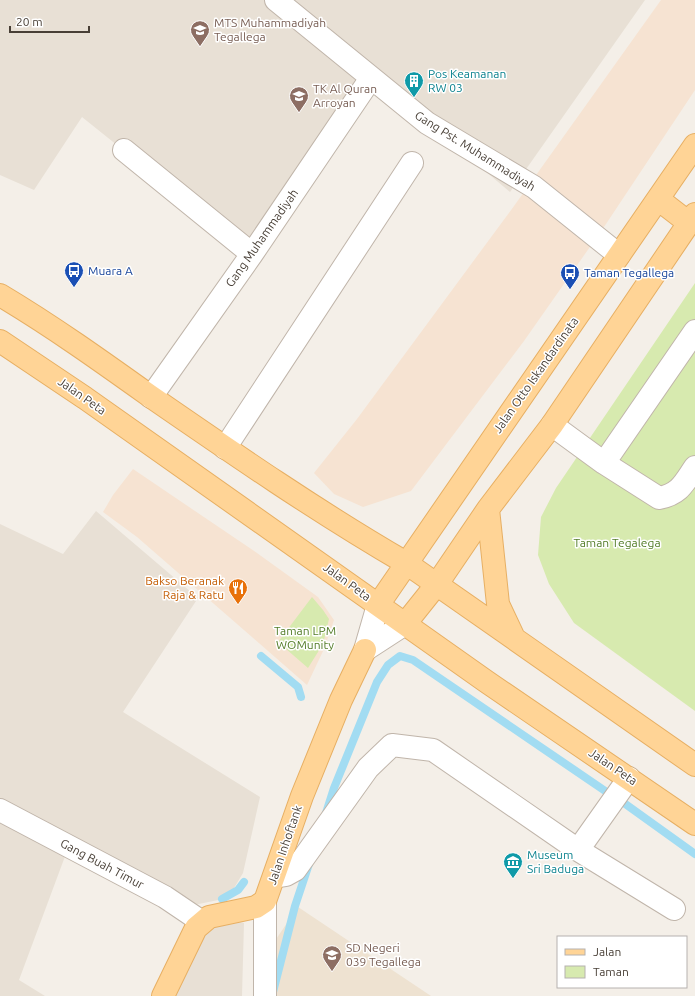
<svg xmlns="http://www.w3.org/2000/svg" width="695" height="996" viewBox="0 0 695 996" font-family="Ubuntu,sans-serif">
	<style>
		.residential { fill: #e8e0d5 }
		.commercial { fill: #f6e3d2 }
		.education { fill: #eee2d1 }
		.green { fill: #d7eaaf }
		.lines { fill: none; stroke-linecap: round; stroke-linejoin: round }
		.stream { stroke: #a2dcf2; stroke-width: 8 }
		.minor-casing { stroke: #c0b5aa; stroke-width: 24 }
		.major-casing { stroke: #e7af63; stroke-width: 24 }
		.minor { stroke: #fff; stroke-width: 22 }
		.major { stroke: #ffd496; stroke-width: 22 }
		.labels { text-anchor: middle; stroke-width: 3; stroke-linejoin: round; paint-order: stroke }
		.education-label { font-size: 12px; fill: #785e54; stroke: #fff; text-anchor: start }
		.culture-label { font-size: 12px; fill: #0d838f; stroke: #fff; text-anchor: start }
		.street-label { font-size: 12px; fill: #483f36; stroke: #fff }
		.transit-label { font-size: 12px; fill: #164399; stroke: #fff; text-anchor: start }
		.park-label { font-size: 12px; fill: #527c27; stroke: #fff }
		.food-label { font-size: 12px; fill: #c56008; stroke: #fff; text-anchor: end }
	</style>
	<rect width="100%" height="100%" fill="#f4efe8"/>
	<path class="residential" d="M0,0H645L510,192L371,75L254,255L82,117L34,190L0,175Z
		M96,511L198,598L123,712L260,797L243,873L228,898L189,906L67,851L19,980L45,996H0V524L63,554Z
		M220,918L244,923L242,996H166L200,931Z"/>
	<path class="commercial" d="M661,0H695V90L606,224L524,341L411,491L363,507L334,494L314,473L357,419L514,206Z
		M133,469L257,553L318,597L334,620L324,649L307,685L137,537L103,512L113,495Z"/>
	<path class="education" d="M298,907L431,996H269L270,948Z"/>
	<path class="green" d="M695,283V711L574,623L549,584L538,555L541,517L556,488Z
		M312,597L323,610L329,619L323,644L308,668L278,642Z"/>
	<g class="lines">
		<path class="stream" d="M261,656L298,687L301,697
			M617,798L695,854
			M326,813L334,788L377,682L388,665L400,656L413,660L614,797
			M222,899L238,890L244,882
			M273,992L295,906L309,864"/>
		<g class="minor-casing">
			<path id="minor" d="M276,0L427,123L534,187L619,255
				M124,150L252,254
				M151,397L252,254L371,78
				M552,425L604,463L659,498C680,494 684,483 695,467
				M225,448L412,163
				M604,463L695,331
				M365,650L405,624
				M365,650L378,605
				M0,810L165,897L202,922
				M578,850L674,909
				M274,877L286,875L295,870L368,768L392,745L433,750L578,850L629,778
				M265,901V996"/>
		</g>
		<g class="major-casing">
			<path id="major" d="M658,199L689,223
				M0,295C52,326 101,361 150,396C234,454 318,512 406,563L695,765
				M0,341L85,398L487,682L695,824
				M488,509L498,604L514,638
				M378,605L695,145
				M405,624L437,584L488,509L552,425L695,214
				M163,996L196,928L209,917L256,907L265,901L302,796L341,700L365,650"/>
		</g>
		<use href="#minor" class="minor"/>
		<use href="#major" class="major"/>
	</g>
	<defs>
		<g id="school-pin" transform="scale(1)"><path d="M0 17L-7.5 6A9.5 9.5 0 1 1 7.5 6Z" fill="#8d6e63" stroke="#fff"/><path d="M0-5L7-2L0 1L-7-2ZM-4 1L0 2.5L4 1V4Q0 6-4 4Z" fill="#fff"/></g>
		<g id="building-pin" transform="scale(1)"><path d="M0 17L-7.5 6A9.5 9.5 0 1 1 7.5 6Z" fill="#0f9aa8" stroke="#fff"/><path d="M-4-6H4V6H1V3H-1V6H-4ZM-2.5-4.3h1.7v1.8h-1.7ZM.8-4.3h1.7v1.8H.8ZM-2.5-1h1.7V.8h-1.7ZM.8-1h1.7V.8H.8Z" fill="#fff"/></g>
		<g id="bus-pin" transform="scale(1)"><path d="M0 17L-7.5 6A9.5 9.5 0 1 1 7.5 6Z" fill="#1a4fb4" stroke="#fff"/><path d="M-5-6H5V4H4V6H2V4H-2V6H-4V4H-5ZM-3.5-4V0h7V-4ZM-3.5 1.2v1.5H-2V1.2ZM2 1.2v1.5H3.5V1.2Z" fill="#fff"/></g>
		<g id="restaurant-pin" transform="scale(1)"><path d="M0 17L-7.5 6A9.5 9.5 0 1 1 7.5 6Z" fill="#e8710a" stroke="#fff"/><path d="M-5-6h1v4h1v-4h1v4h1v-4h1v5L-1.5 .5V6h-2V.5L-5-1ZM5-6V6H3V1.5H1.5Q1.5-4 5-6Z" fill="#fff"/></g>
		<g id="museum-pin" transform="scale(1)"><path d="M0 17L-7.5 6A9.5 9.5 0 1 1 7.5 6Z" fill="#0f9aa8" stroke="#fff"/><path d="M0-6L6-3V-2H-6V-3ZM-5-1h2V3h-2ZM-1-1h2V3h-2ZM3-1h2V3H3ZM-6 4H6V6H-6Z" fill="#fff"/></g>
	</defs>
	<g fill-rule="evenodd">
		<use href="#school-pin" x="200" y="30"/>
		<use href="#building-pin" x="414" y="81"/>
		<use href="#school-pin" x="299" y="96"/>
		<use href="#bus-pin" x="74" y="271"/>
		<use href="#bus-pin" x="570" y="273"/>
		<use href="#restaurant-pin" x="238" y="588"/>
		<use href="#museum-pin" x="513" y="862"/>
		<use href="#school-pin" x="332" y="955"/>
	</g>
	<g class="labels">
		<g class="education-label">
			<text x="214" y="27">MTS Muhammadiyah<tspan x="214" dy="14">Tegallega</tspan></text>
			<text x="313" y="93">TK Al Quran<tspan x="313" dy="14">Arroyan</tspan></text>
			<text x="346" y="952">SD Negeri<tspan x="346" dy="14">039 Tegallega</tspan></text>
		</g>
		<g class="culture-label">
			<text x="428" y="78">Pos Keamanan<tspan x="428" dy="14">RW 03</tspan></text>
			<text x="527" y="859">Museum<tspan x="527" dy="14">Sri Baduga</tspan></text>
		</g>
		<g class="street-label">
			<text transform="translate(475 151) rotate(32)" y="4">Gang Pst. Muhammadiyah</text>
			<text transform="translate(262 238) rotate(-55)" y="4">Gang Muhammadiyah</text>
			<text transform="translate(536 375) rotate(-55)" y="4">Jalan Otto Iskandardinata</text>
			<text transform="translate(82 396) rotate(35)" y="4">Jalan Peta</text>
			<text transform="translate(347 582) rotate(36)" y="4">Jalan Peta</text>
			<text transform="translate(613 767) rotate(34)" y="4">Jalan Peta</text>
			<text transform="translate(285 845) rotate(-71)" y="4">Jalan Inhoftank</text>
			<text transform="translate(102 864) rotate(28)" y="4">Gang Buah Timur</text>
		</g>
		<g class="transit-label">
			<text x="88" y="275">Muara A</text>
			<text x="584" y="277">Taman Tegallega</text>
		</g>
		<g class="park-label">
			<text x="617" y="547">Taman Tegalega</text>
			<text x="305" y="635">Taman LPM<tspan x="305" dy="14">WOMunity</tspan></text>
		</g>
		<g class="food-label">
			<text x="224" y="585">Bakso Beranak<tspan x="224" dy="14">Raja &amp; Ratu</tspan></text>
		</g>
	</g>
	<rect x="557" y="936" width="130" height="52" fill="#ffffff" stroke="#b6b2af"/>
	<rect x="565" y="949" width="20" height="6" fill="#ffd496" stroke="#b6b2af"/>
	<text x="593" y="956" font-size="12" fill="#483f36">Jalan</text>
	<rect x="565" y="966" width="20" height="12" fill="#d7eaaf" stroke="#b6b2af"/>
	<text x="593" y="976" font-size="12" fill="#483f36">Taman</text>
	<path d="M10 26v6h79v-6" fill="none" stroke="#483f36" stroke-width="2"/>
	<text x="16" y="26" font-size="12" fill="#483f36" stroke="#ffffff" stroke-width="3" paint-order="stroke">20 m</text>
</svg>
